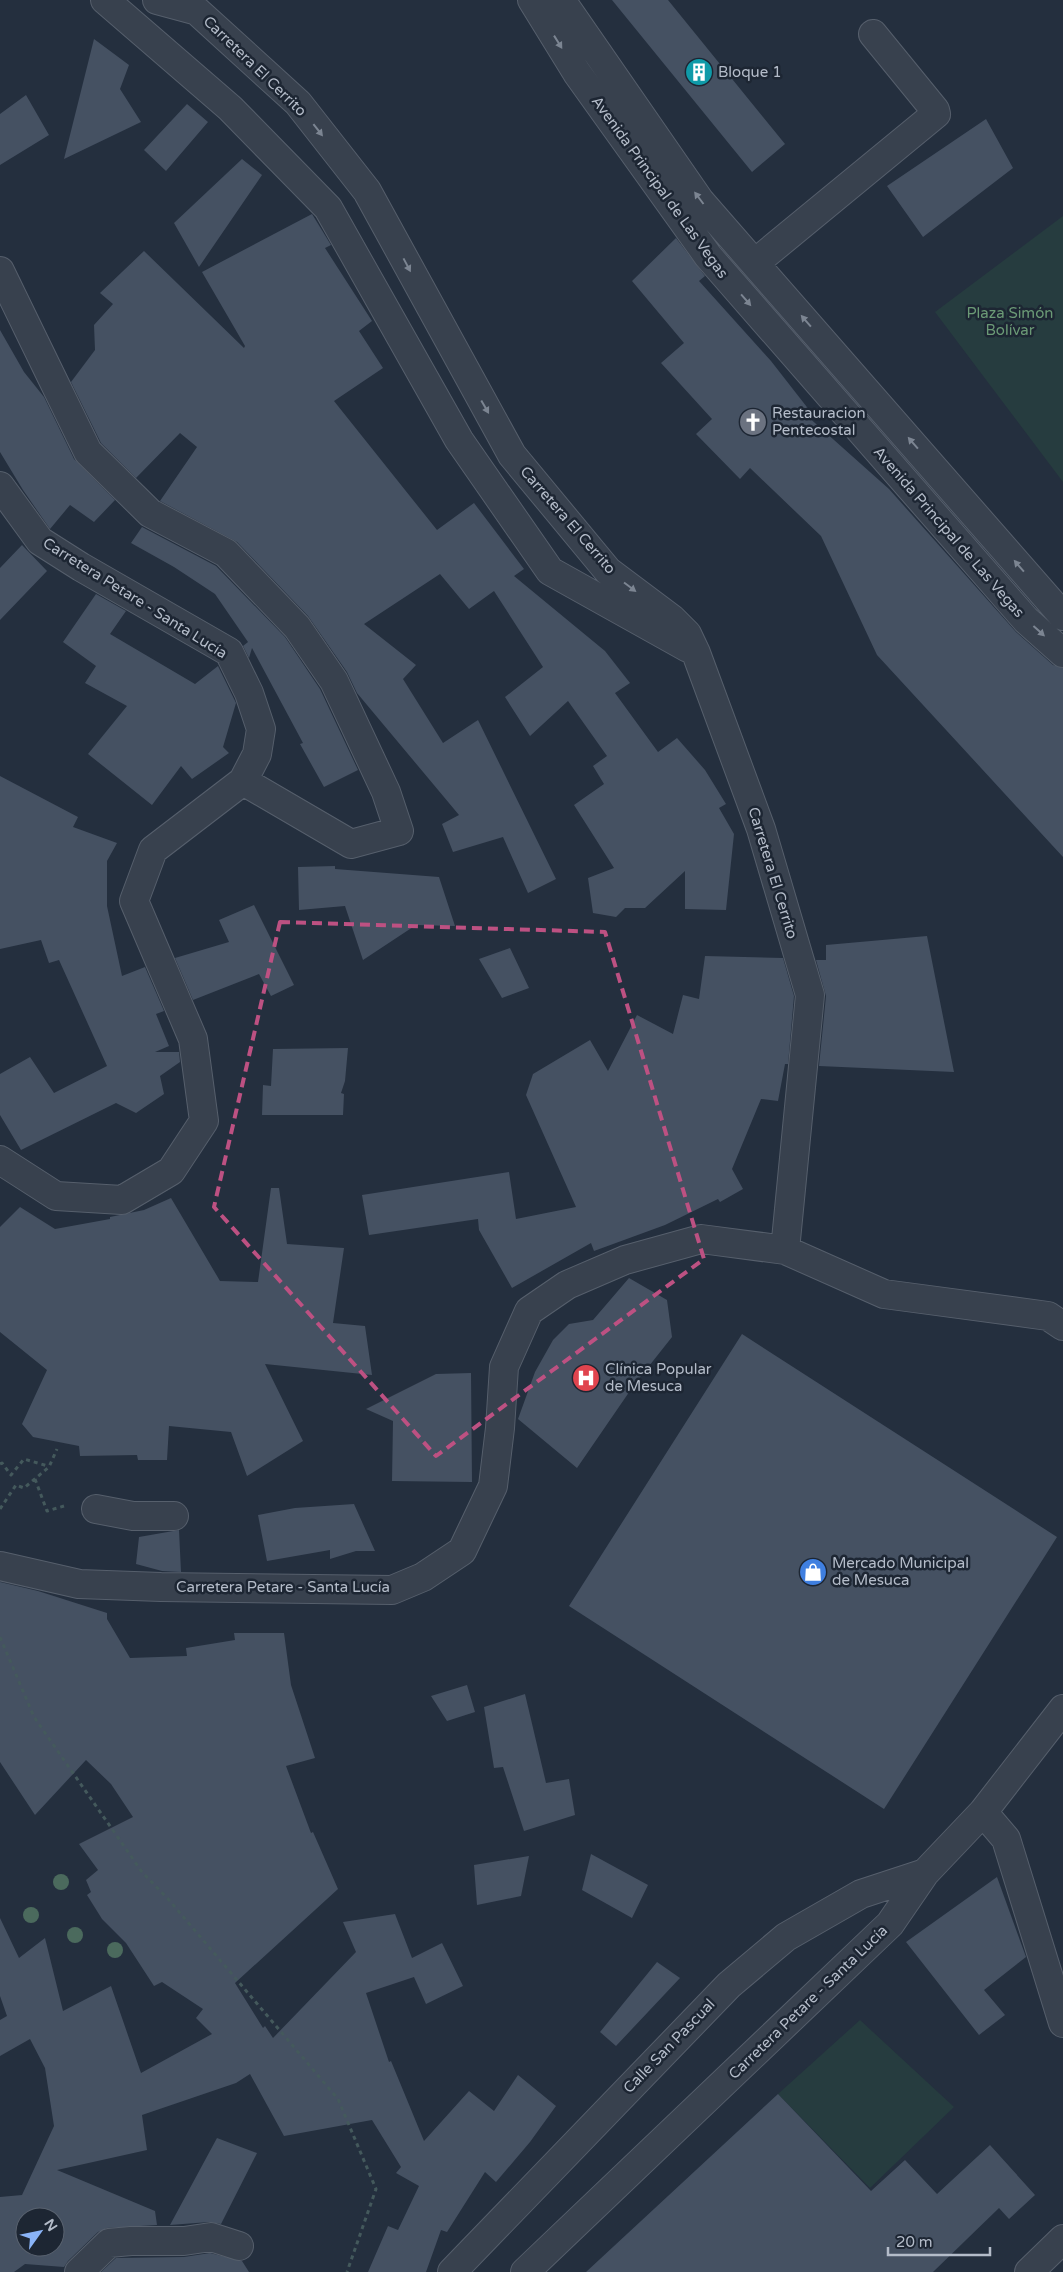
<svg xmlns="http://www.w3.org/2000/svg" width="1063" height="2272" viewBox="0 0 1063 2272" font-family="'Varela Round',sans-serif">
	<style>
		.green { fill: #263c3f }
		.building { fill: #455162; fill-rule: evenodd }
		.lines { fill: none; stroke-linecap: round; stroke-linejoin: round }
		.minor-casing { stroke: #565f6c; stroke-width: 30 }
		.path { stroke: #44595c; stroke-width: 3; stroke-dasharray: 4 4; stroke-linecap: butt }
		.minor { stroke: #38414e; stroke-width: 28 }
		.tree { fill: #4b6a5d }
		.oneway { fill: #7c8592 }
		.marked { fill: none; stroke: #bd5182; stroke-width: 4; stroke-dasharray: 10 6; stroke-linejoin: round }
		.labels { text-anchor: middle; stroke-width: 5; stroke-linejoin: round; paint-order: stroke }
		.street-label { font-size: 15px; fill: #b4bcc9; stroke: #1d2633 }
		.poi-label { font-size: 15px; fill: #b4bcc9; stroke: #1d2633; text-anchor: start }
		.park-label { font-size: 15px; fill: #6b9a76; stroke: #1d2633 }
	</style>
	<rect width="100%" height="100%" fill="#242f3e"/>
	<path class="green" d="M1063,216V482L935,312Z
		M860,2020L954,2107L870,2188L778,2094Z"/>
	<path class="building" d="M612,0H668L785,144L752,172Z
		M94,39L129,65L120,89L141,122L64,159Z
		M26,95L49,135L0,165V114Z
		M187,104L208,122L166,171L144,150Z
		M986,119L1013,168L923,237L887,186Z
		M242,159L262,175L199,267L174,223Z
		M312,214L331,245L325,248L372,321L359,331L383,368L334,401L437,530L474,503L524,569L514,576L605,651L630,683L615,693L658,752L677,738L705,770L726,804L719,808L734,834L726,910L685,909V871L645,908H625L616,917L593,913L588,878L614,868L574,805L604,784L593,766L607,756L568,701L530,736L505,697L543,667L494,591L469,609L440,574L364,624L416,665L403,679L443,743L478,720L556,879L528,893L503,837L453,852L442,824L459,815L357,693L347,672L308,616L237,542L160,501L197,447L180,433L136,478L101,443L71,382L95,350L94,325L113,304L100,293L144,251L244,348L245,346L202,272Z
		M676,238L705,276L699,281L771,361L810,411L806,415L889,489L1016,632L1053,665L1063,668V857L877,655L821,536L750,468L740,479L696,434L712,419L661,363L684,343L632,281Z
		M0,330L24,372L44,397L74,459L115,500L94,522L70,505L50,529L23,490L0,452Z
		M142,527L216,566L285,637L320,689L358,770L324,787L300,744L303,743L252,648L249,658L243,646L248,642L215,594L174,567L131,543Z
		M22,545L47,571L0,620V568Z
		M96,594L126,611L110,634L195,684L218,666L236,703L223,747L229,753L192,779L181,766L152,805L88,754L127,706L85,683L96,666L63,642Z
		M0,776L78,817L73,827L117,843L107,861V906L122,976L145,967L164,1011L156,1014L169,1046L155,1052H179L180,1062L160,1076L164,1094L136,1113L116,1103L21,1150L0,1115V1074L30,1057L54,1093L107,1066L59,960L49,963L41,940L0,949Z
		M335,866V869L439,877L455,926L416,925L363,960L345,906L299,910L298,867Z
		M254,905L294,985L271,996L259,974L193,1000L175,958L229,942L219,920Z
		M927,936L954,1072L819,1066L826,996L816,960H826V945Z
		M510,948L529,988L502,998L479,959Z
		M705,956L783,958L794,996L788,1064H785L778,1101L761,1099L732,1169L743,1189L720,1202L718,1199L665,1225L594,1251L591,1243L512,1288L479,1230L478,1219L369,1235L362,1195L509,1172L516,1219L576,1207L526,1095L533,1074L590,1040L608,1071L637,1015L673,1034L683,995L699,999Z
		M348,1048L345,1081L341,1093L344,1094L343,1115H262L263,1085L271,1086L273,1049Z
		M271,1188H279L287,1244L344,1248L333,1323L365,1326L372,1375L265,1364L303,1441L247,1476L231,1432L169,1426L167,1460H138L137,1455L80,1456L79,1446L33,1437L22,1424L47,1370L0,1332V1227L20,1207L55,1229L110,1219V1217L144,1210L171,1198L220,1281L258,1282Z
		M629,1278L667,1300L672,1337L634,1385L577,1468L518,1419L535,1372L553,1340L569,1324L593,1320Z
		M742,1334L1057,1537L884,1809L569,1606Z
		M471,1373L472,1482L392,1481L393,1421L366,1409L436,1374Z
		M354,1504L375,1551H356L330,1559V1550L267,1561L258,1515L295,1508Z
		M179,1530L181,1572L162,1571L136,1564L139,1537Z
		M0,1582L38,1591L107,1613V1619L130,1658L187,1656L186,1648L235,1640L234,1633H284L291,1685L315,1758L286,1766L311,1833L313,1832L338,1889L235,1983L263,2028L265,2026L273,2038L356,1952L343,1922L395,1914L412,1958L442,1943L463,1986L426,2004L414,1977L366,1993L389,2062L391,2061L424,2141L469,2091L494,2111L518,2075L556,2106L530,2142L496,2182L485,2172L447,2232L441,2230L426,2272H368L388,2226L398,2230L419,2186L396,2173L401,2167L372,2120L284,2136L250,2074L236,2083L142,2115L147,2150L57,2170L155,2211L157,2225L107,2228L98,2232L68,2261L64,2267L25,2264L14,2272H0V2197L22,2195L54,2126L45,2068L30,2039L0,2056V2020L7,2016L0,1996V1918L19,1958L45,1938L63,2011L111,1986L141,2073L212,2034L196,2018L203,2009L162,1982L154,1986L126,1943L102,1919L87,1895L91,1892L86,1880L98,1870L79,1844L133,1817L111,1784L86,1760L35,1815L0,1762ZM25,2217H55V2247H25Z
		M467,1685L475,1712L447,1721L431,1696Z
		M525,1694L546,1783L569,1779L575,1815L524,1831L503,1767L494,1768L484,1707Z
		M591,1854L648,1885L632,1918L582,1890Z
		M529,1856L521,1896L477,1905L474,1865Z
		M997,1877L1026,1957L984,1990L1005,2015L979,2035L906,1942Z
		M657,1962L680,1978L616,2046L600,2032Z
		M778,2094L871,2191L905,2160L937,2194L990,2145L1035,2195L1009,2219L999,2208L933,2272H586Z
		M217,2138L257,2153L221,2224L209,2222L170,2225Z
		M210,2253L242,2261L249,2272H101L116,2258L184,2257Z"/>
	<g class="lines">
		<g class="minor-casing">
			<path id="minor" d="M105,0L230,108L328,208L459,440L550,571L688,648
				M157,0L194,10
				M182,0L198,12L298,103L367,191L512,455L608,571L672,619L687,634L696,653L761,829L810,995L785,1250
				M532,0L577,73L708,256L1026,620L1063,653
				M561,0L700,201L1063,616
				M755,263L936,114L935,110L873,34
				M0,271L88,452L150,513L226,553L297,627L334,681L386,792L399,831L351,844L243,781
				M0,486L40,541L81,567L229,652L249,693L261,729L257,754L243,781L153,850L134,901L193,1039L204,1121L171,1171L122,1200L56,1196L0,1160
				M96,1509L133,1516H174
				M0,1566L79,1584L161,1587L392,1590L423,1577L462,1551L493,1486L500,1428L504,1367L529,1311L567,1285L625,1260L701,1239L785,1250L884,1294L1048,1316L1063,1326
				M983,1812L1006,1839L1063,2023
				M79,2272L109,2243L131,2241H184L211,2237L239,2246
				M452,2272L729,1985L786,1937L861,1894L925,1873
				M525,2272L890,1924L925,1873L983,1812L1063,1709
				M1029,2272L1063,2239"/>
		</g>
		<path class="path" d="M0,1464L2,1463L11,1475L24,1459L48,1466
			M35,1479L47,1511L64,1506
			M0,1509L16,1485L24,1488L49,1467L57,1449
			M0,1637L34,1717L142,1872L169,1900L338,2099L376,2189L347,2272"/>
		<use href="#minor" class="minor"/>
	</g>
	<g class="tree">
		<circle cx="61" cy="1882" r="8"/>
		<circle cx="31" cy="1915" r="8"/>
		<circle cx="75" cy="1935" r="8"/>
		<circle cx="115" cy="1950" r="8"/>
	</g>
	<defs><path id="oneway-solid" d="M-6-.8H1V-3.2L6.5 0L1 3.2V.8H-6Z" transform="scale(1.25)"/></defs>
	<g class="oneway">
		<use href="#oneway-solid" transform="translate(558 42) rotate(58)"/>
		<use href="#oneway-solid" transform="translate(318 130) rotate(52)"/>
		<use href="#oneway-solid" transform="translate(699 198) rotate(-127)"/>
		<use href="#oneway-solid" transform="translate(407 265) rotate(62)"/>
		<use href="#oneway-solid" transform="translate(746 300) rotate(49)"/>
		<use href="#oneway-solid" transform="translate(806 321) rotate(-131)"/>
		<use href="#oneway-solid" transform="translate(485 407) rotate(60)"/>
		<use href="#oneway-solid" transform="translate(913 443) rotate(-131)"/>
		<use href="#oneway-solid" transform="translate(1019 566) rotate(-131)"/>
		<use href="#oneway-solid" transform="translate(630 587) rotate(37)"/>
		<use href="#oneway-solid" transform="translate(1039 631) rotate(42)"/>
	</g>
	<path class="marked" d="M280,922L605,932L704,1259L436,1456L214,1207Z"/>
	<defs>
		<g id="building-disc" transform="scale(1.4375)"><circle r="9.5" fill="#0f9aa8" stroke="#1d2633"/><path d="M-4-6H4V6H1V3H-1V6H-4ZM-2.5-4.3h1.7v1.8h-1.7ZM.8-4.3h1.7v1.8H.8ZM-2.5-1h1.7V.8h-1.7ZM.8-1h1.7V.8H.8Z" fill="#fff"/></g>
		<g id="church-disc" transform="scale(1.4375)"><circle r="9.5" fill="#6b7280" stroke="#1d2633"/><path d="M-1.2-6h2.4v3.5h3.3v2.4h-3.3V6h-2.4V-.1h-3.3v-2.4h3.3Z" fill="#fff"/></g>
		<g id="hospital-disc" transform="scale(1.4375)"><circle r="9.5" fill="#e0444e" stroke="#1d2633"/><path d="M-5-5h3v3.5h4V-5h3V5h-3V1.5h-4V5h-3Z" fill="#fff"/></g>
		<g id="shop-disc" transform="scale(1.4375)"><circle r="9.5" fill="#3f7fe0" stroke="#1d2633"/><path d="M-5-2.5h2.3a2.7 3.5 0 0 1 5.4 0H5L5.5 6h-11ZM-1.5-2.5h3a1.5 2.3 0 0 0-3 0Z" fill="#fff"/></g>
	</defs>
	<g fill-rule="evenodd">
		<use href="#building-disc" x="699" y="72"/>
		<use href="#church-disc" x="753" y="422"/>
		<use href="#hospital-disc" x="586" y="1378"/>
		<use href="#shop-disc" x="813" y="1572"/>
	</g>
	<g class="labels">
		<g class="street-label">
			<text transform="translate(255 66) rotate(44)" y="5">Carretera El Cerrito</text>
			<text transform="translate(660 187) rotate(54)" y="5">Avenida Principal de Las Vegas</text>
			<text transform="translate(568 520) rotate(49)" y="5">Carretera El Cerrito</text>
			<text transform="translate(949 532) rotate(49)" y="5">Avenida Principal de Las Vegas</text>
			<text transform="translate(135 598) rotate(32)" y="5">Carretera Petare - Santa Lucía</text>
			<text transform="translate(773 873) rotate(73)" y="5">Carretera El Cerrito</text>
			<text x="283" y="1592">Carretera Petare - Santa Lucía</text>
			<text transform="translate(808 2002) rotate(-44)" y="5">Carretera Petare - Santa Lucía</text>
			<text transform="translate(669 2046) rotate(-46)" y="5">Calle San Pascual</text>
		</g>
		<g class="poi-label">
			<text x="718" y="77">Bloque 1</text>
			<text x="772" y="418">Restauracion<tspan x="772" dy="17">Pentecostal</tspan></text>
			<text x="605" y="1374">Clínica Popular<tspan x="605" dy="17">de Mesuca</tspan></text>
			<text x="832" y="1568">Mercado Municipal<tspan x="832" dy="17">de Mesuca</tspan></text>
		</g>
		<g class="park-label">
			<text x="1010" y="318">Plaza Simón<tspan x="1010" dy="17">Bolívar</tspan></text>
		</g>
	</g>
	<g transform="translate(40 2232) rotate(57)"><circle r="24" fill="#1d2633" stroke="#59626f"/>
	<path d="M0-4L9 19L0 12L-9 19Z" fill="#8ab4f8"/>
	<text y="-8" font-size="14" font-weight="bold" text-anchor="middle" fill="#b4bcc9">N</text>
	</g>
	<path d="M888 2247v8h102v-8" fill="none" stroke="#b4bcc9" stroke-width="2.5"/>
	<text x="896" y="2247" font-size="15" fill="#b4bcc9" stroke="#1d2633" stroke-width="4" paint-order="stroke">20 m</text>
</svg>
